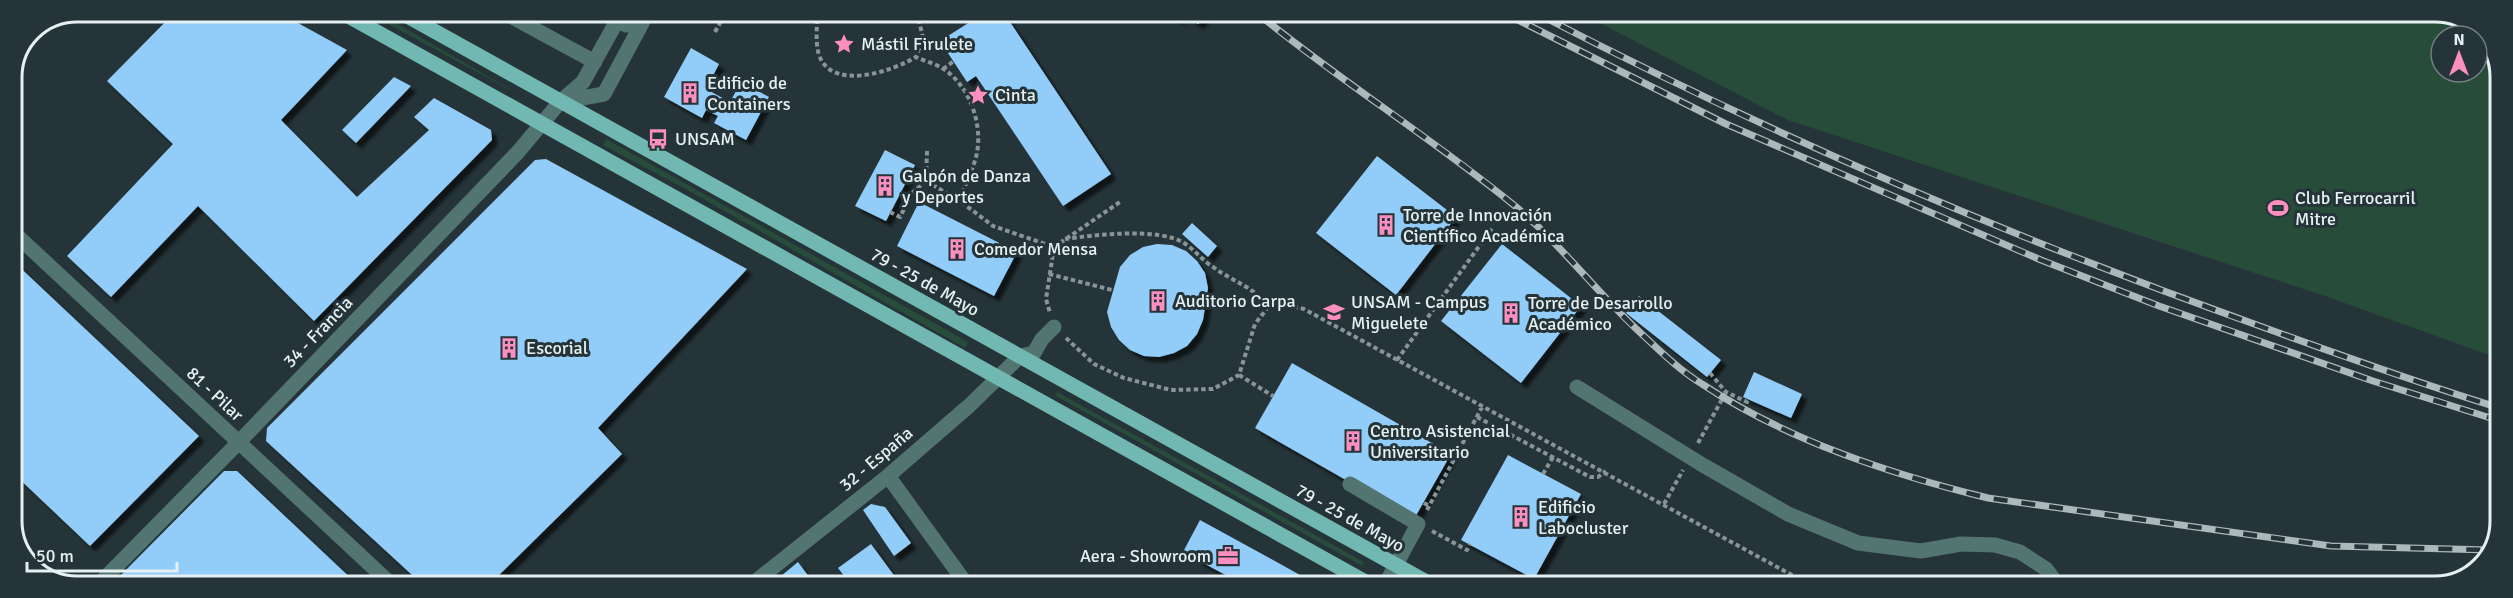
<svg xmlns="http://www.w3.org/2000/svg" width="2513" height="598" viewBox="0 0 2513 598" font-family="Signika,sans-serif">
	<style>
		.green { fill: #284c3a; fill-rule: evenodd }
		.building { fill: #92ccf8; filter: url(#shadow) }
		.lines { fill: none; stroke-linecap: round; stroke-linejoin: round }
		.path { stroke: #889598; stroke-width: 4; stroke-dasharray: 4.5 3; stroke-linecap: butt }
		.minor { stroke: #537571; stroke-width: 15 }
		.major { stroke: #70b8b1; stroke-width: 15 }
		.rail-casing { stroke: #acb8ba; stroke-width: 7 }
		.rail { stroke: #253438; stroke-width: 4.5; stroke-dasharray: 14; stroke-linecap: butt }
		.labels { text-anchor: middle; stroke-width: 6; stroke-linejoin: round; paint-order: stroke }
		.poi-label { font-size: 18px; fill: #e6f0f2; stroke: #253438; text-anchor: start }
		.street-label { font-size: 18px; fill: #e6f0f2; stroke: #253438 }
		.rim { fill: none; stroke: #e6f0f2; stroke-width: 3 }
	</style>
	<defs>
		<filter id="shadow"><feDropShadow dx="5.5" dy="5.5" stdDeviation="1.5" flood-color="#0009"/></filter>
	</defs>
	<rect width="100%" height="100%" fill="#253438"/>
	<path class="green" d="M366,12H377L518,94Z
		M1580,13H2448L2484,34L2500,70V359L2325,296L1788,120ZM2441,36H2477V72H2441Z
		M606,139L968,342L965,348L693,193L603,145Z
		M1057,392L1364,562L1362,566L1056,396Z"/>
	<path class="building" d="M175,12H278L347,50L281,120L357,197L429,130L414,117L434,98L491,130L492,140L314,321L198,206L111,297L67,256L173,144L107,81Z
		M984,13H1004L1111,174L1063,206L976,76L967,82L940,41Z
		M1169,13H1208L1198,24L1184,13L1178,20Z
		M691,48L719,64L706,89L730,102L741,82L769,97L746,140L714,123L718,116L706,110L702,118L664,97Z
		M394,77L411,86L356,143L342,130Z
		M885,150L915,165L886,221L855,206Z
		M1377,156L1456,217L1396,295L1316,233Z
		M546,159L747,269L598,428L622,454L489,585H423L266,441L267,428L535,160Z
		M919,202L1017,252L994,296L897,246Z
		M1192,223L1217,246L1208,257L1182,234Z
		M1157,244L1172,245L1186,251L1197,261L1205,273L1208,288L1203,320L1197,334L1187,346L1174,353L1159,357L1144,356L1130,350L1119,340L1111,327L1107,312L1120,267L1130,255L1143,247Z
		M1502,244L1581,306L1521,383L1441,321Z
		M12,260L199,436L90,546L12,472Z
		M1639,296L1721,360L1707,377L1626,313Z
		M1292,363L1451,454L1414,519L1255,428Z
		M1754,372L1802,394L1791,418L1743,397Z
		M1508,455L1581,494L1534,579L1461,540Z
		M224,471H237L358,585H111Z
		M871,504L885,507L911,543L894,556L863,510Z
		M1200,520L1273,560L1318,585H1244L1183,552Z
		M871,544L901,585H851L838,568Z
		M798,562L815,585H770Z"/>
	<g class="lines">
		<path class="path" d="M818,12C817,26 815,42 819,55C832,92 893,71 916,57
			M917,12L923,38L916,57C924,61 934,63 942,68C970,85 984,126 976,157C972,172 964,186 960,201L993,226L1054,247L1046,299L1050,313
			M715,32L726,12
			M943,69L954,61
			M927,151L926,181L960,201
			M890,212L900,217L912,193L926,181
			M1065,239C1095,235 1158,227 1184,243C1195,250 1202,260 1213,267C1235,283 1249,284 1269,306
			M1054,247L1120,202
			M1049,274L1112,290
			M1066,338L1094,364L1124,378L1171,390L1213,389L1239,375L1255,324L1269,306L1284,304L1304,309L1812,586
			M1397,360L1493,227
			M1710,373L1726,392L1747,402L1748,400
			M1239,375L1273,396
			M1477,417L1590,477H1598L1606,471
			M1698,443L1726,392
			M1543,474L1553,457
			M1424,503L1429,506
			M1664,504L1683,470
			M1427,510L1482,407
			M1432,531L1467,550L1470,544"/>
		<path class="minor" d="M503,12L595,62
			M602,12L626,25
			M560,102L604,94L648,12
			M12,231L392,585
			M1577,387L1701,464L1788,514L1858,543L1921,551L1961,544L1995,545L2020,552L2046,569L2059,586
			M888,476L967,585
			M1350,484L1418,524L1385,585
			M98,585L238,443L518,152L560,102L583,82L622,12
			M751,585L888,476L970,405L1020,356L1034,353L1042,339L1054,327"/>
		<path class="major" d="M341,12L1371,585
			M400,12L1432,585"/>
		<g class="rail-casing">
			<path id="rail" d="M1257,13C1340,81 1432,138 1515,206C1563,246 1600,297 1646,338C1663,354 1682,372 1702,384C1787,440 1890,474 1988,498L2331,546L2490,550
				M1504,13L1726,124L2041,260L2159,306L2373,381L2500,421
				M1536,13C1769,134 2010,237 2257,325C2337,354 2418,383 2500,408"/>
		</g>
		<use href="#rail" class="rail"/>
	</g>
	<defs>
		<g id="sight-bare" transform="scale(1.62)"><path d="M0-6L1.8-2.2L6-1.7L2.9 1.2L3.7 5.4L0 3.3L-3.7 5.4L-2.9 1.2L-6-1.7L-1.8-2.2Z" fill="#fd8ec0" stroke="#253438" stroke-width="2.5" paint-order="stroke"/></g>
		<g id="building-bare" transform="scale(1.62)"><path d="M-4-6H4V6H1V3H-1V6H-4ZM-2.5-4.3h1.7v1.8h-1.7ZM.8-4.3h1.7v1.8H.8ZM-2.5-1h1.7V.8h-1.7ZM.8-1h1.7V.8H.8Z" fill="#fd8ec0" stroke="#253438" stroke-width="2.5" paint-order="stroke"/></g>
		<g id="bus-bare" transform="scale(1.62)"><path d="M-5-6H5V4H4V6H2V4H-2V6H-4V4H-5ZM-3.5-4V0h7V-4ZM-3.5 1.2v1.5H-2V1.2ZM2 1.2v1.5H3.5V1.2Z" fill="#fd8ec0" stroke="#253438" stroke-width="2.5" paint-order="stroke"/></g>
		<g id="stadium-bare" transform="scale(1.62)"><path d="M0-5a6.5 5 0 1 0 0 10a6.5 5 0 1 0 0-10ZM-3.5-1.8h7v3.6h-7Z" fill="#fd8ec0" stroke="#253438" stroke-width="2.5" paint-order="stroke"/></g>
		<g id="university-bare" transform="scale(1.62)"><path d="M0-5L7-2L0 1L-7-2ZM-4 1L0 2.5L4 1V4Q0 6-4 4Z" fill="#fd8ec0" stroke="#253438" stroke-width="2.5" paint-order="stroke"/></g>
		<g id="office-bare" transform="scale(1.62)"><path d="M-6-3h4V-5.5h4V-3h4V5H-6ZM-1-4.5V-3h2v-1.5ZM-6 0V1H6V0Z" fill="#fd8ec0" stroke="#253438" stroke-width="2.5" paint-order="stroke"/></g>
	</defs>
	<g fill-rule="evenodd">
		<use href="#sight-bare" x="844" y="44"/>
		<use href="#building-bare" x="690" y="93"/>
		<use href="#sight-bare" x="978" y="95"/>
		<use href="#bus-bare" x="658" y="139"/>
		<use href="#building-bare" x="885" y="186"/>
		<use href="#stadium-bare" x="2278" y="208"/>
		<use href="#building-bare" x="1386" y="225"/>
		<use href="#building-bare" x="957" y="249"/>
		<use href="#building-bare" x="1158" y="301"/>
		<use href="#university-bare" x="1334" y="312"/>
		<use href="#building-bare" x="1511" y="313"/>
		<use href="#building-bare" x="509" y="348"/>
		<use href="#building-bare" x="1353" y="441"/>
		<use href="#building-bare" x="1521" y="517"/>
		<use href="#office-bare" x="1228" y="556"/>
	</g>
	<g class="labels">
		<g class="poi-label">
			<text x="861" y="50">Mástil Firulete</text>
			<text x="707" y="89">Edificio de<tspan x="707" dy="21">Containers</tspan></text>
			<text x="995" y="101">Cinta</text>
			<text x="675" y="145">UNSAM</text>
			<text x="902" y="182">Galpón de Danza<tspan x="902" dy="21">y Deportes</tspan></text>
			<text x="2295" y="204">Club Ferrocarril<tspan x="2295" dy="21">Mitre</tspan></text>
			<text x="1403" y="221">Torre de Innovación<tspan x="1403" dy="21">Científico Académica</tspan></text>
			<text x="974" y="255">Comedor Mensa</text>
			<text x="1175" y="307">Auditorio Carpa</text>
			<text x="1351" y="308">UNSAM - Campus<tspan x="1351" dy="21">Miguelete</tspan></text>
			<text x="1528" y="309">Torre de Desarrollo<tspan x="1528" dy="21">Académico</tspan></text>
			<text x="526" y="354">Escorial</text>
			<text x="1370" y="437">Centro Asistencial<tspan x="1370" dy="21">Universitario</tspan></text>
			<text x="1538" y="513">Edificio<tspan x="1538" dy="21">Labocluster</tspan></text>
			<text x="1211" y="562" text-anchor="end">Aera - Showroom</text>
		</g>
		<g class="street-label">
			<text transform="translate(925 282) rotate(29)" y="6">79 - 25 de Mayo</text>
			<text transform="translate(318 332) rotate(-46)" y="6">34 - Francia</text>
			<text transform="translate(215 394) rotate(43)" y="6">81 - Pilar</text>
			<text transform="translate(876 459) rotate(-40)" y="6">32 - España</text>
			<text transform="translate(1350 518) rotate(29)" y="6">79 - 25 de Mayo</text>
		</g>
	</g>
	<path d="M0 0H2513V598H0ZM77 22H2435A55 55 0 0 1 2490 77V521A55 55 0 0 1 2435 576H77A55 55 0 0 1 22 521V77A55 55 0 0 1 77 22Z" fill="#253438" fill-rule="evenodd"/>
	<path class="rim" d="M77 22H2435A55 55 0 0 1 2490 77V521A55 55 0 0 1 2435 576H77A55 55 0 0 1 22 521V77A55 55 0 0 1 77 22Z"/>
	<g transform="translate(2459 54)"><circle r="28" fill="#253438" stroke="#727f82" stroke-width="1.5"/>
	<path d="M0-4.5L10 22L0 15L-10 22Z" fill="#fd8ec0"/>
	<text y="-9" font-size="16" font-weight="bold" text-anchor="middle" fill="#e6f0f2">N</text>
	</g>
	<path d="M27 562v9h150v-9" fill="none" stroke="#e6f0f2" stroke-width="3"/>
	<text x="36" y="562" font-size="18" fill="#e6f0f2" stroke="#253438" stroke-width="4.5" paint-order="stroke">50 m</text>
</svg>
